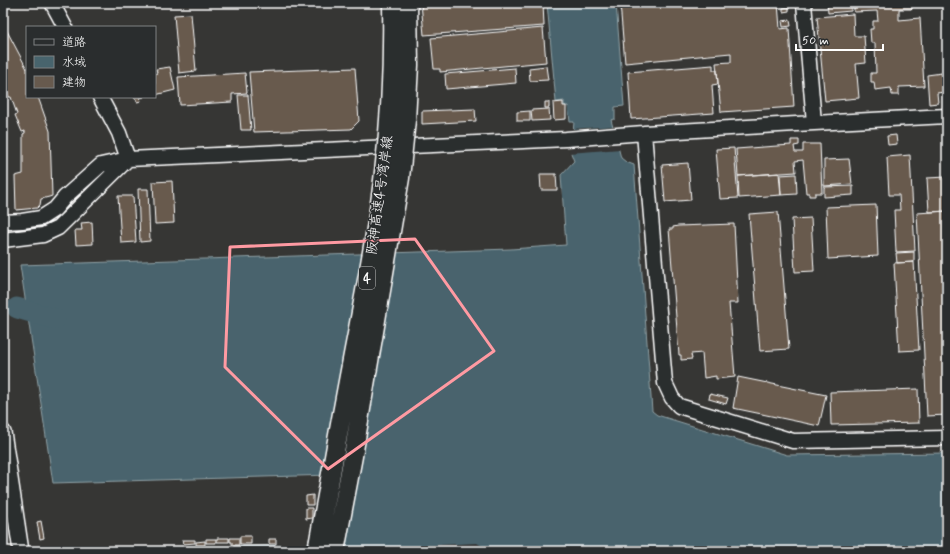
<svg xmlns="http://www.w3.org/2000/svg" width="950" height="554" viewBox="0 0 950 554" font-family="Mynerve,'Klee One',sans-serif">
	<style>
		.water { fill: #48646d; stroke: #91a2a7 }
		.pier { fill: #363634 }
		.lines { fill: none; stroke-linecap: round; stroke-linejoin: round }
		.river { stroke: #48646d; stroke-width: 21 }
		.building { fill: #675a4e; stroke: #fff }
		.secondary-casing { stroke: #fff; stroke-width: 17 }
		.primary-casing { stroke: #fff; stroke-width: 18 }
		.secondary { stroke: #2a2d2e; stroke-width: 14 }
		.primary { stroke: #2a2d2e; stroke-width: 15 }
		.highway-bridge-casing { stroke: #fff; stroke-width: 21; stroke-linecap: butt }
		.highway-bridge { stroke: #2a2d2e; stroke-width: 18 }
		.marked { fill: none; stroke: #ff9aa2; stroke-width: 3; stroke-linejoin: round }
		.labels { text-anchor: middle; stroke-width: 3; stroke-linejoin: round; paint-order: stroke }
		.shield { fill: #2a2d2e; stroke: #bfc0c0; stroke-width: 1 }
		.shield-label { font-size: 13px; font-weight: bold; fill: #fff }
		.street-label { font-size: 14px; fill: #fff; stroke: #2a2d2e }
	</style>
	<rect width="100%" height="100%" fill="#363634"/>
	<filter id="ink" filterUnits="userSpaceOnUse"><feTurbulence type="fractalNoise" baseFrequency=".025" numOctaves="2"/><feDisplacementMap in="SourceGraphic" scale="8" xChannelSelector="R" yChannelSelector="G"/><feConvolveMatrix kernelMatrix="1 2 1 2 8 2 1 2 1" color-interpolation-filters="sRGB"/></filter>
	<g filter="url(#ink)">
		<path class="water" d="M547,3H616L624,106L615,107V119L611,120L621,158L626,162L634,165L652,411L657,415L787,455L947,453V551H60L307,545L332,475L53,483L20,265L511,249L566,245L561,175L574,161L571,153L574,122H570L568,106H564V101L556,102Z"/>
		<path class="pier" d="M614,126L621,149L569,153L571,129Z
			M477,543L491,551H484L478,548L377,550L378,548Z"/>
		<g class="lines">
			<path class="river" d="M17,308L55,319"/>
		</g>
		<path class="building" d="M421,3H543L544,26L424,35Z
			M620,3H778L780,29L789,28L794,107L721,112L716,63L731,62V53L625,63Z
			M827,3H851V11L828,13Z
			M854,3H916H912V9H899V20L920,18L924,86L899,87V95H892L891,88L875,90L874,82H871V73H876L875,43H871L870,29H873V21H878L877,11L854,12Z
			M789,7V11L783,12V8Z
			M191,14L196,71L179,73L174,15Z
			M853,14L854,36H864L866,63L856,64L859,98L825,101L817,17Z
			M790,20L791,26L783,27L782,21Z
			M543,28L546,62L440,72V69H434L431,38Z
			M7,31L27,69V97H38L50,131L52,196L49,197L41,199L40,205L37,208L16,210L15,176L23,174V134L25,133V131L22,132L15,115L17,114L11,97H9L5,88L7,87L5,83L3,84V34Z
			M713,65V70H717L718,84L712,85L714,113L631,119L628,72Z
			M546,66L548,80L530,81L529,68Z
			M170,67L175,90L155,95V74L157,73L156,69Z
			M355,68L359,121L351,129L254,132L249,72Z
			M515,68L516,83L446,89L445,74Z
			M245,73L247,93L232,94V102L180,105L178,77Z
			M942,73L944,92L937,93L938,103L929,104L927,75Z
			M238,95H248L251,130H241Z
			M134,97H144L140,98L141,101L137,102L136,99H135Z
			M545,102H549V108H545Z
			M563,102V106H566V119L554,120L553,103Z
			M475,109L476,121L422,124V111Z
			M549,109L550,120L532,121L531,110Z
			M530,111V121H517V112Z
			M896,135L897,144L888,145L887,136Z
			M791,140H799V145L794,146L795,152H803V144H820L822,193H815V196H809V193H806L803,160L795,161L796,172L738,176L736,149L791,145Z
			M734,148L738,198L720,199L716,149Z
			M910,155L915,251L896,252L894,210H900L899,195H889L887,157Z
			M849,159L852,184L824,186V160Z
			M688,163L691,200L665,202L662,165Z
			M779,173L781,195L739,198L738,176Z
			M540,174H556L557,190H541Z
			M796,174L797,194L781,195L780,175Z
			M947,177V211L929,212L927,178Z
			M172,181L174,223L155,224L153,182Z
			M853,186V195L824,197V187Z
			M138,189H148L150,241L140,242Z
			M118,196H133L136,242L121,243Z
			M876,205L878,256L828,259L826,207Z
			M947,211V415L927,416L917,213Z
			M778,212L789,349L760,351L749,214Z
			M811,218L814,271L795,272L792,219Z
			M92,222L93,244L76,245L75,230H82L81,223Z
			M734,224L738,303H729L735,377L716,379V376L704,378L702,353L691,354L692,359L681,360V355H679L669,229H673V227L678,226Z
			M914,252V262L897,263L896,253Z
			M914,262L919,350L899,351L894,263Z
			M738,377L826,395L819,426L733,408Z
			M918,389L919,423L831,425L830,392Z
			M710,394L728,398L726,404L709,399Z
			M313,495V505H306V496Z
			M306,508H312V518L306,519Z
			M41,521L44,538L40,539L37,522Z
			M240,536H251V544H240Z
			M217,538H229V542H217Z
			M230,538H239V545H232V542H230Z
			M206,539H216V543H206Z
			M269,539H276V544H269Z
			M182,540H195V543L183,544Z
			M205,541V545H196V542Z"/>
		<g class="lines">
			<g class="secondary-casing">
				<path id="secondary" d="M52,3L65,27
					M804,3L814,123
					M100,97L119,133L128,159
					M644,133L665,383L672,398L679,406L793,441L947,438
					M3,222L22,221L41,218L55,209L65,197L101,165L128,159L566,139L644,133L814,123L947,116
					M3,240L43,235L58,228L128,159"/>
			</g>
			<g class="primary-casing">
				<path id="primary" d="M3,432L21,551"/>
			</g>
			<use href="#secondary" class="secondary"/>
			<use href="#primary" class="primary"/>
			<g class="highway-bridge-casing">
				<path id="highway-bridge" d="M317,551C330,479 343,406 357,334C367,280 378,226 384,172C391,116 393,60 392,3
					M335,551L353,456L400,178L406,120L409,65L408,3"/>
			</g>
			<use href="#highway-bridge" class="highway-bridge"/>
		</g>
	</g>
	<path class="marked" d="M415,239L494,351L328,469L225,367L230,247Z"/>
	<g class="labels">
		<rect class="shield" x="359" y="267" width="16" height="22" rx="3"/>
		<g class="shield-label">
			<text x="367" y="283">4</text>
		</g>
		<g class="street-label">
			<text transform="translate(379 195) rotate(-82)" y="5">阪神高速4号湾岸線</text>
		</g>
	</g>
	<rect width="950" height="554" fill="none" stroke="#2a2d2e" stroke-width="16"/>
	<rect x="8" y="8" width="934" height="538" fill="none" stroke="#fff" stroke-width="1.5" filter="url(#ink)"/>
	<rect x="26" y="26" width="130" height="72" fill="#2a2d2e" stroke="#7f8182"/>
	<rect x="34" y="39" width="20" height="6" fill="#2a2d2e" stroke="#7f8182"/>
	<text x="62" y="46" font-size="12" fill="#ffffff">道路</text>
	<rect x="34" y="56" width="20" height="12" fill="#48646d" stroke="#7f8182"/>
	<text x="62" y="66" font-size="12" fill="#ffffff">水域</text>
	<rect x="34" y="76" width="20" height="12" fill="#675a4e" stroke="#7f8182"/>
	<text x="62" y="86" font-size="12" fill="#ffffff">建物</text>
	<path d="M796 44v6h87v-6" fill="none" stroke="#ffffff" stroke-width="2"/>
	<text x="802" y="44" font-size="12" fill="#ffffff" stroke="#2a2d2e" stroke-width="3" paint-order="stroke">50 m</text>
</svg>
